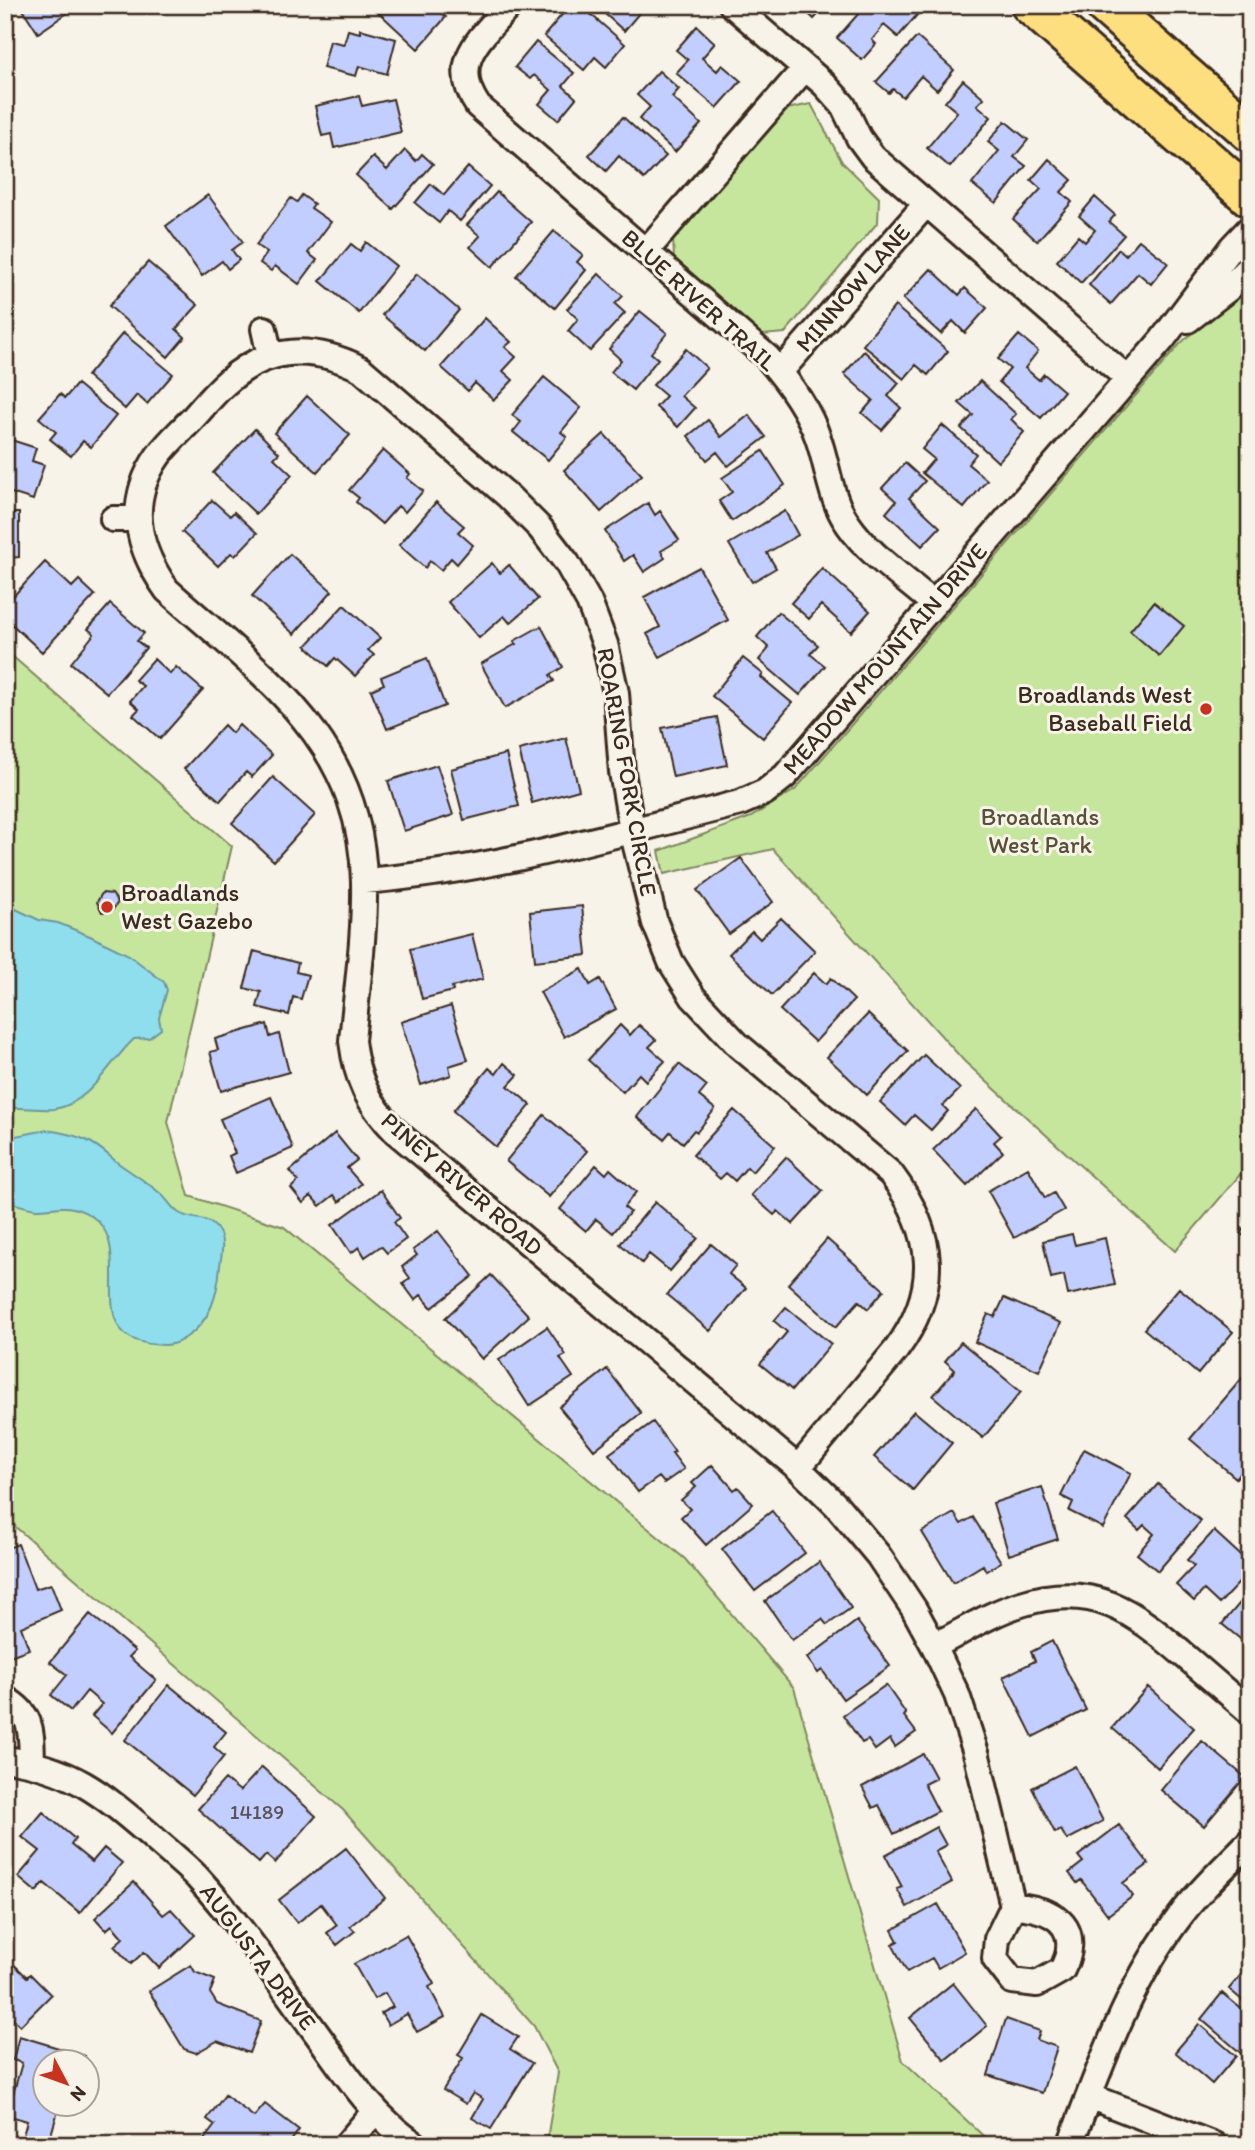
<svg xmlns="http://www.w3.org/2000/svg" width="1255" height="2150" viewBox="0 0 1255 2150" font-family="Itim,sans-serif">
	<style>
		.green { fill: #c6e69e; stroke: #80885e; stroke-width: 2 }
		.water { fill: #8fdeed; stroke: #6d969a; stroke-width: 2 }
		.building { fill: #c1ceff; stroke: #3b2a1e; stroke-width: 2 }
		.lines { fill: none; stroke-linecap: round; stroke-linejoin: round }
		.minor-casing { stroke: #3b2a1e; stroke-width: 30 }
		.primary-casing { stroke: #3b2a1e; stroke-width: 44 }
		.minor { stroke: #f7f3e8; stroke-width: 24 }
		.primary { stroke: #fddf80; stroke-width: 38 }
		.poi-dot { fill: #c8321e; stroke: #f7f3e8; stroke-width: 2.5 }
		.labels { text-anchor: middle; stroke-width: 6; stroke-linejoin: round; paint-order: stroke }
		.number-label { font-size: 21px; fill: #5c5356 }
		.street-label { font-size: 24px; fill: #3b2a1e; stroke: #f7f3e8 }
		.poi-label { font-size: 24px; fill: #3b2a1e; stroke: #f7f3e8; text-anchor: end }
		.park-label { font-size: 24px; fill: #575038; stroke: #f7f3e8 }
	</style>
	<rect width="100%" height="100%" fill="#f7f3e8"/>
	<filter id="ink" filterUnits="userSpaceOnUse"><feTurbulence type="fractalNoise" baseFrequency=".0143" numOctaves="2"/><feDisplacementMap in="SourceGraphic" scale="14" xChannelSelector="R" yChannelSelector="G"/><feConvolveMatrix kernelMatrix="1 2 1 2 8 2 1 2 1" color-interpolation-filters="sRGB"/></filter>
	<g filter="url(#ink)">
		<path class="green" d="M811,104L842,162L879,198L878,222L785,333L762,335L674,259L673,238L787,109Z
			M1250,279V1163L1175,1251L965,1062L773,849L664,874L659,851L751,817L795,790L1180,344Z
			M5,650L232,846L168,1122L189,1196L284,1227L685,1559L794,1688L903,2061L993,2145H546L558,2073L534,2026L343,1810L5,1518Z"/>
		<path class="water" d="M5,904L39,920L58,923L90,936L129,955L164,982L167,990L159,1018L161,1029L149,1038L134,1039C110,1061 89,1105 54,1109C38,1110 21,1107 5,1108Z
			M47,1130C60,1132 76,1135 88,1141C99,1146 108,1155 118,1163C132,1173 147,1182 161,1194C167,1199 172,1209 179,1213C192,1221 207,1215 217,1229C225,1239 222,1253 220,1265C218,1293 211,1322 185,1338C178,1342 173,1345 165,1345C69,1345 145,1246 88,1214C67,1202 56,1209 36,1209C26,1208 16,1203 5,1202V1138Z"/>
		<path class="building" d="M20,5H79L38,33Z
			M378,5H433L446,17L418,49L375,9Z
			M570,5H580L625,44L606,67L595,57L584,70L544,36Z
			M595,5H646L624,31Z
			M799,5H827L814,19Z
			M866,5H906L917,15L898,37L884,25L872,40L876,44L862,60L837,38Z
			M697,26L715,43L702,58L717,71L722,65L741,81L717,108L676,73L688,60L676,50Z
			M360,29L396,39L387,74L359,66L356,76L323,68L330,41L344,44L348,30L360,33Z
			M917,37L954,70L937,90L921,76L903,97L893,89L889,93L876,82Z
			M536,42L574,73L563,86L576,98L558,120L539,104L551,90L534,75L530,79L515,67Z
			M659,71L679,89L672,97L701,124L675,152L639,119L650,107L637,95Z
			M963,80L984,98L977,105L991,117L950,167L927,148L957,112L945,102Z
			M359,96L362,106L393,99L401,132L334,148L331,134L322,136L315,106Z
			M623,117L666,156L644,179L619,156L606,171L589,155Z
			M1005,121L1028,140L1014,157L1026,166L996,203L972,184L999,151L988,142Z
			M405,150L416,161L422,154L433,164L393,209L356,175L373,157L387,170Z
			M1049,159L1072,180L1061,192L1072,202L1037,241L1013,219L1041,189L1031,180Z
			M468,167L490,186L460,221L448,211L439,223L415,203L431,184L444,195Z
			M497,192L531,222L492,267L470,247L480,236L467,225Z
			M208,195L243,242L232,250L239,260L228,269L222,261L202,276L166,226Z
			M302,195L314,204L311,208L331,222L308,253L317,260L299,284L275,266L271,271L260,263L267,253L256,245L291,198L297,202Z
			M1095,197L1115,215L1109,222L1124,235L1081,283L1057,261L1078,236L1085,242L1095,230L1079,216Z
			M554,231L583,255L577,262L586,270L555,308L516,276Z
			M1139,240L1168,263L1151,284L1138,273L1111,304L1089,285L1119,249L1126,255Z
			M366,242L396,266L359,313L320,281L351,244L360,251Z
			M148,262L198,305L176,329L185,337L168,357L109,306Z
			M931,269L959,295L965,288L987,308L965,333L953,321L941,334L903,299Z
			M417,274L459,310L425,351L382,315Z
			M599,274L623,296L615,304L625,313L590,351L568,331L578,319L567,309Z
			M895,306L948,351L928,375L916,365L904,379L863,345Z
			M640,311L667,333L651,353L658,359L633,390L611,372L621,360L609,349Z
			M485,318L511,342L505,347L516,357L503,371L513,380L494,400L475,383L468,391L441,367Z
			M123,333L173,374L147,404L137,395L125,409L87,376Z
			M1019,335L1038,351L1025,368L1039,380L1044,374L1064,391L1041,418L999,382L1010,369L998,359Z
			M686,349L707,368L681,396L695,408L678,427L656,407L666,396L653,385Z
			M864,351L899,383L888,396L901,408L882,430L862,413L873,400L844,374Z
			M544,377L581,408L561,432L567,437L548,460L513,432L521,422L512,415Z
			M980,381L1016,414L1011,419L1024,432L998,462L961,428L973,415L959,403Z
			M77,384L116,416L91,447L83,441L71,456L50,439L56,432L39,418L60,394L65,398Z
			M307,396L350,435L317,472L274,433Z
			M749,415L766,437L728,466L717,452L707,460L688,436L708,420L721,437Z
			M942,425L976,454L968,464L987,480L964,508L922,473L934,459L922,449Z
			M255,429L279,453L274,458L292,475L256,514L213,473Z
			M604,434L642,475L601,512L564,470Z
			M5,438L36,448L32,461L44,465L33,500L5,491Z
			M383,450L410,474L407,478L423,491L405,512L398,506L382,524L356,502L359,498L349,490Z
			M763,451L785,485L732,521L719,501L732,492L722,478Z
			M905,463L925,481L909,498L940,527L922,546L886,513L896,501L882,488Z
			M212,500L230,516L234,512L257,533L235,556L231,553L218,566L182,532Z
			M436,502L464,526L458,532L473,545L457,564L451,558L441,570L430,561L425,568L399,545Z
			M648,503L655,515L660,511L679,540L661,551L665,558L644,572L633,555L624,561L605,531Z
			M785,511L798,535L767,553L776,568L752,582L729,544Z
			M5,513H19V557L8,558V572H5Z
			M290,554L332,591L294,634L252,596Z
			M45,562L72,587L79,580L95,595L42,652L5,618V605Z
			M492,563L500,573L509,565L538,599L510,623L504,616L479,638L448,602Z
			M699,567L728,620L660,657L647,634L660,627L644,597Z
			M822,568L870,611L851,632L821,605L809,619L791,603Z
			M1154,602L1184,626L1159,656L1130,631Z
			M110,604L144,633L137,641L146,648L107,693L71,663L94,634L88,629Z
			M344,605L380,638L368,650L374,655L355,676L335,658L328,666L306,646Z
			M778,612L818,645L810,654L825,666L800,695L759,660L769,648L757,637Z
			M541,626L563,667L550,675L554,681L505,708L481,664L516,644L514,641Z
			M427,658L445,706L387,729L371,690L384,684L381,677Z
			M743,658L763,674L761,677L792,703L763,738L712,696Z
			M154,659L170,674L176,667L203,690L160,739L133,715L139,709L130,701L143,686L135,680Z
			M717,717L727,765L673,777L662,728Z
			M224,725L232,733L239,725L272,755L252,777L246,772L220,801L184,769Z
			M566,738L579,790L532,803L519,750Z
			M506,754L519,806L464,820L451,769Z
			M437,765L453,815L404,831L388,781Z
			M273,777L315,815L274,861L232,823Z
			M741,858L773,902L729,934L697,890Z
			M102,893L112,894L118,902L112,911L102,912L97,902Z
			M582,906L587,955L535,961L530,912Z
			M781,918L815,951L772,995L729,954L752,931L760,939Z
			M472,934L483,979L452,987L453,991L422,999L410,949Z
			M254,951L298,963L296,972L308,975L301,999L293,997L289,1015L257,1007L261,992L244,988Z
			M582,969L590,985L600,979L616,1009L564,1037L540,992Z
			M814,973L826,984L831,978L854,1000L815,1042L780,1010Z
			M451,1006L468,1060L449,1066L451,1075L421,1085L401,1022Z
			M868,1014L908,1051L867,1095L827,1057Z
			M267,1024L270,1037L279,1034L289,1072L221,1091L210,1052L218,1050L215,1039Z
			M620,1025L630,1035L639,1025L656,1040L649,1047L665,1061L646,1081L639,1074L623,1092L588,1060Z
			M924,1055L960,1089L943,1106L948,1111L931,1130L914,1115L905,1125L880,1102Z
			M504,1063L518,1075L508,1086L531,1105L496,1147L453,1111L489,1068L496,1074Z
			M679,1064L707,1086L699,1096L715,1109L697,1132L694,1130L683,1143L670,1132L664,1139L637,1117Z
			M271,1097L293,1148L236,1173L229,1156L235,1153L220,1119Z
			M976,1109L1001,1136L994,1142L1003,1152L967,1186L933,1150Z
			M734,1110L775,1146L752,1172L747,1167L735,1181L726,1173L720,1179L693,1155Z
			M544,1115L587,1151L549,1197L506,1161Z
			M335,1133L357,1160L347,1168L361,1184L339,1202L334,1195L320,1206L311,1196L303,1203L291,1188L298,1181L290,1171Z
			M786,1157L823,1191L793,1224L778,1211L774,1215L751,1195Z
			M596,1165L606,1174L610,1169L636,1192L624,1207L630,1212L613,1233L596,1219L586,1231L560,1209Z
			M1028,1168L1045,1198L1054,1193L1064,1210L1014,1238L988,1191Z
			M381,1190L400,1218L394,1222L406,1239L387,1253L381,1246L365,1257L359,1247L351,1253L332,1225Z
			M655,1202L698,1238L670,1271L649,1254L642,1263L620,1244Z
			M1250,1222V1241L1240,1233Z
			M438,1231L473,1276L432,1308L421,1295L415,1300L403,1284L410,1278L402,1267L417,1255L413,1250Z
			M1072,1234L1075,1245L1105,1238L1115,1285L1068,1295L1064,1275L1051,1278L1043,1241Z
			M827,1239L884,1290L868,1309L859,1301L836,1327L788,1284Z
			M711,1244L736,1265L729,1274L746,1288L710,1331L667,1295Z
			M491,1275L529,1316L482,1359L445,1318Z
			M1179,1288L1233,1332L1198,1374L1144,1329Z
			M1004,1298L1061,1323L1039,1371L975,1342L988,1314L995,1317Z
			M786,1307L831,1344L792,1390L760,1364L787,1332L774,1321Z
			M547,1327L566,1355L560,1358L573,1377L529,1406L499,1360Z
			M961,1342L1021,1392L983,1438L933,1396L955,1370L945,1361Z
			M607,1369L641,1413L594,1450L559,1407Z
			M1250,1369V1461L1236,1478L1190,1439Z
			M914,1411L952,1443L913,1490L874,1457Z
			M653,1422L675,1452L672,1453L684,1469L664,1483L659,1477L638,1492L609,1454Z
			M1084,1449L1131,1473L1103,1528L1069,1511L1073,1502L1061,1496Z
			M712,1465L734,1490L738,1487L753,1504L706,1545L681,1517L690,1509L681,1500L696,1487L692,1483Z
			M1158,1484L1201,1521L1158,1571L1137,1554L1154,1534L1144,1525L1139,1530L1127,1519Z
			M1042,1487L1058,1539L1009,1555L993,1503Z
			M772,1511L805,1553L755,1591L722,1549Z
			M954,1513L961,1524L973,1517L1001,1562L986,1571L983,1565L953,1583L922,1532Z
			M1214,1531L1250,1564V1571L1219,1604L1204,1590L1194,1601L1176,1585L1194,1566L1187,1560Z
			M18,1544L35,1589L51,1584L61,1610L21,1627L29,1649L5,1658V1549Z
			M819,1562L851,1608L827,1625L822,1619L792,1640L765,1601Z
			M1250,1591V1647L1222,1624Z
			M90,1614L135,1651L129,1657L156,1680L112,1733L92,1716L102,1704L87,1691L71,1711L51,1695L67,1675L50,1662Z
			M857,1621L890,1666L843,1699L822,1670L818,1673L807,1658Z
			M1052,1641L1086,1710L1033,1737L1003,1677L1035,1661L1031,1652Z
			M169,1685L226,1732L214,1747L224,1756L193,1795L125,1740Z
			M886,1685L906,1714L904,1716L916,1732L895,1747L890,1739L875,1750L868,1740L862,1743L843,1715Z
			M1148,1687L1194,1728L1158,1768L1112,1728Z
			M1202,1741L1245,1777L1204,1826L1161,1790Z
			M923,1754L936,1778L924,1784L938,1811L894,1834L879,1805L873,1808L862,1787Z
			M1075,1766L1103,1821L1067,1840L1061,1830L1055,1833L1032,1788Z
			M262,1767L316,1816L275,1863L266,1855L259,1863L198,1809L225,1779L240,1791Z
			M43,1812L75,1839L71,1845L92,1862L104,1848L122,1863L80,1913L44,1883L36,1892L18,1877L40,1851L22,1837Z
			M5,1825L12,1845L7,1846L11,1864L5,1865Z
			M1119,1825L1149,1864L1123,1883L1133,1896L1108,1915L1081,1880L1077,1883L1069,1873L1083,1862L1078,1856Z
			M936,1827L946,1845L935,1851L952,1882L907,1907L897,1889L902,1887L885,1855Z
			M346,1848L385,1898L350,1926L355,1931L337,1945L327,1933L337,1925L321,1904L297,1923L279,1900Z
			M134,1882L163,1915L171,1909L195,1935L159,1968L144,1952L131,1964L114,1946L123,1938L112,1925L106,1930L95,1918Z
			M938,1904L965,1952L938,1968L932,1958L907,1972L892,1944L898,1941L892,1930Z
			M406,1935L434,1984L429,1987L445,2017L417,2032L407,2014L388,2025L381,2013L393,2007L385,1993L374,1999L354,1964Z
			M5,1956L27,1977L30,1974L51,1995L20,2026L9,2015L5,2019Z
			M1250,1964V2007L1229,1989Z
			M191,1965L195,1972L215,1980L210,1993L217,2004L261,2021L249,2053L217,2041L196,2053L184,2049L149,1991Z
			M953,1983L987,2026L945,2060L910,2018Z
			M1222,1993L1250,2016V2048L1243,2055L1201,2019Z
			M482,2015L518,2037L510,2049L532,2063L491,2129L472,2118L483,2099L473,2093L466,2104L443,2090L463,2058L458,2055Z
			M1006,2019L1040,2031L1037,2040L1057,2047L1042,2093L988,2075Z
			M1199,2024L1236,2056L1212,2084L1175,2052Z
			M19,2036L85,2056L83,2062H46V2104H67L65,2113L58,2111L48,2145L21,2143L27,2121L7,2115L22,2063L13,2060Z
			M225,2095L254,2117L265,2104L299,2130L288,2145H200L215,2125L207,2119Z"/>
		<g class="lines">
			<g class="minor-casing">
				<path id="minor" d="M510,5C481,38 448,62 478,106L767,357C788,381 808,408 818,438C828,466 830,499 848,524C869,555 906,579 934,604
					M732,5L824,84L843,105L859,138L873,157L1128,379
					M646,251L805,68
					M1188,320L1228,289L1250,267
					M264,329L270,356
					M780,372L926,204
					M113,519H138
					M364,881C492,871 616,834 740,803L765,792L785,776L1162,340L1232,247L1250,228
					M798,1468L896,1350C941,1289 935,1233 891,1174L738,1045L693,997L671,962L655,923L632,830L622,772L616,693L605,644L589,602L567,563L540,528L508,496L361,369C314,345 268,345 227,382C215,392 205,405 194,417C182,430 168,442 158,456C126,502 137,548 167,590C262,675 362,740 364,882C365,935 357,988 352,1041C357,1081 368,1103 396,1132L798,1468L837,1506L878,1555L914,1609L934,1646L957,1695L977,1756L1013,1906L997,1939L995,1959L1012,1981L1037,1984L1062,1970C1065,1964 1069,1955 1069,1948C1073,1916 1038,1907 1013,1906
					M934,1646C962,1632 991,1613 1021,1604C1093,1581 1133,1611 1185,1656C1206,1674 1228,1693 1250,1712
					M5,1699C34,1715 31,1733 32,1763
					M5,1759C71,1768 100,1792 149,1834C164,1848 182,1862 197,1877C241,1925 278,1981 317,2034C346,2074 373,2117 416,2145
					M1089,2096L1214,2145
					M346,2145L375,2111
					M1070,2145C1101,2065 1128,1984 1181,1915C1201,1888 1227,1865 1250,1841"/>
			</g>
			<g class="primary-casing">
				<path id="primary" d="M1031,5L1250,197
					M1105,5L1250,132"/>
			</g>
			<use href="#minor" class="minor"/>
			<use href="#primary" class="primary"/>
		</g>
	</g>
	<g class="poi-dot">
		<circle cx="1206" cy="709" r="7"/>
		<circle cx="107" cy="907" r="7"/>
	</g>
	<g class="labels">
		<g class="number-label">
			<text x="257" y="1819">14189</text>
		</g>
		<g class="street-label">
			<text transform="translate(853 288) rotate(-49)" y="8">MINNOW LANE</text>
			<text transform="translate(699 300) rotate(42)" y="8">BLUE RIVER TRAIL</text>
			<text transform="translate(885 659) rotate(-49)" y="8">MEADOW MOUNTAIN DRIVE</text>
			<text transform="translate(627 772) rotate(80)" y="8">ROARING FORK CIRCLE</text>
			<text transform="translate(462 1184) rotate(41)" y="8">PINEY RIVER ROAD</text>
			<text transform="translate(258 1957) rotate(53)" y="8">AUGUSTA DRIVE</text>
		</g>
		<g class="poi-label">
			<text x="1192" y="703">Broadlands West<tspan x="1192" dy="28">Baseball Field</tspan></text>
			<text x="121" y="901" text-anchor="start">Broadlands<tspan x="121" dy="28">West Gazebo</tspan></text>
		</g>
		<g class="park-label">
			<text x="1040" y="825">Broadlands<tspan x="1040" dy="28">West Park</tspan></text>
		</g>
	</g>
	<rect width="1255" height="2150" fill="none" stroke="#f7f3e8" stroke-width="28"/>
	<rect x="14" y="14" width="1227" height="2122" fill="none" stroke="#3b2a1e" stroke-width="2.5" filter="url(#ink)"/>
	<g transform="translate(66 2083) rotate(131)"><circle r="33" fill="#f7f3e8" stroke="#aca397" stroke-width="2"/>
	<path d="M0-5L12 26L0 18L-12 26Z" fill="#c8321e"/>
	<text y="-10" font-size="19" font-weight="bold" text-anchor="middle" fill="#3b2a1e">N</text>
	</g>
</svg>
